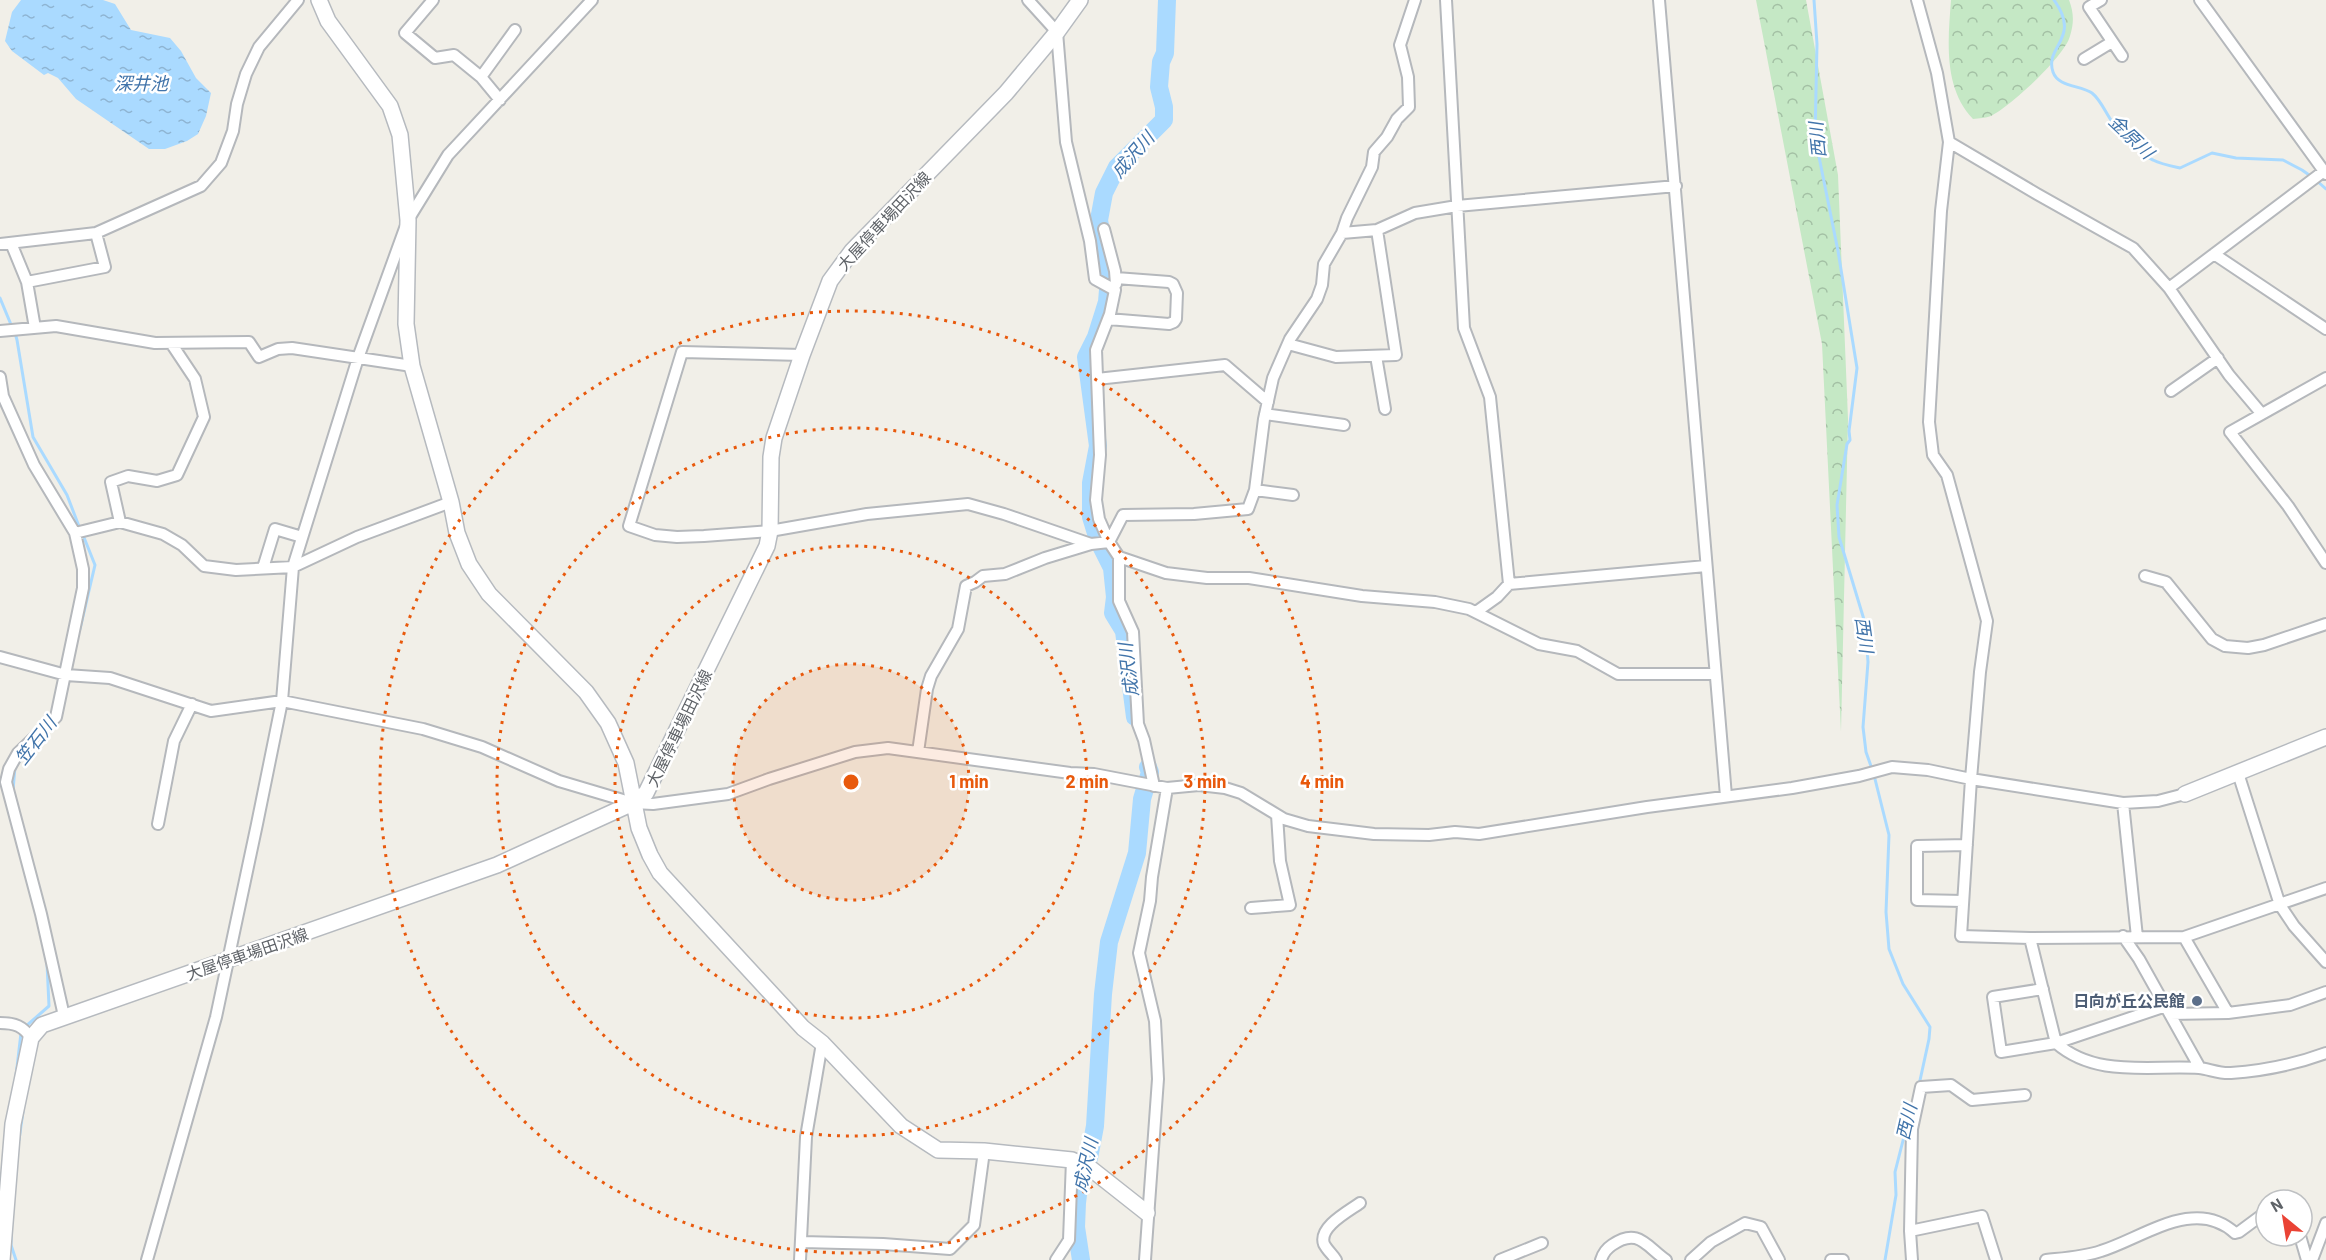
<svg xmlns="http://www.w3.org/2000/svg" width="2326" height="1260" viewBox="0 0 2326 1260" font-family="Barlow,'Noto Sans JP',sans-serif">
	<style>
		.forest { fill: url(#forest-crowns) }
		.water { fill: url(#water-ripples) }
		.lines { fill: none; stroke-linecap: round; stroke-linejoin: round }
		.stream { stroke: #aadaff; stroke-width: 3 }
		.river { stroke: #aadaff; stroke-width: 18 }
		.street-casing { stroke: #b5b8bc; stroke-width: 14 }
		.secondary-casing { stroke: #b6babf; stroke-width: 18 }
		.street { stroke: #fff; stroke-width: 10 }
		.secondary { stroke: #fff; stroke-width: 15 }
		.ring { fill: none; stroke: #e8590c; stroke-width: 3; stroke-dasharray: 3 6 }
		.service-dot { fill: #5c6f8a; stroke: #fff; stroke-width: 2 }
		.labels { text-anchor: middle; stroke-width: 5; stroke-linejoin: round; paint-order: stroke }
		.street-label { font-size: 16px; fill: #5f6368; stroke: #fff }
		.service-label { font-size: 16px; font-weight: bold; fill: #4e5e75; stroke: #fff; text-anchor: end }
		.water-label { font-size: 18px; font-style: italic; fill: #4174aa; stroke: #fff }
		.centre { fill: #e8590c; stroke: #fff; stroke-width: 3 }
		.ring-label { font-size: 18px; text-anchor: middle; font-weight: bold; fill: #e8590c; stroke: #fff; stroke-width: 5; stroke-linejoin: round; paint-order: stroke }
	</style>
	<defs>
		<pattern id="forest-crowns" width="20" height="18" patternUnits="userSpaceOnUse" patternTransform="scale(1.5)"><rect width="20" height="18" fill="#c5e8c5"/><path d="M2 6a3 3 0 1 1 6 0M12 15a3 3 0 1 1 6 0" fill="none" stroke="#a3c0a4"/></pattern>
		<pattern id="water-ripples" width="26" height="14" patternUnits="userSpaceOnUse" patternTransform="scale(1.5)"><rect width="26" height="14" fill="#aadaff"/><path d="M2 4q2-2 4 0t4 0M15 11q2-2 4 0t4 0" fill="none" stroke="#8eb4d2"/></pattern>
	</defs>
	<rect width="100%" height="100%" fill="#f1efe8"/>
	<path class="forest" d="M1756,0H1806L1838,175L1848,419L1841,732L1822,344Z
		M1951,0H2069C2074,13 2074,23 2070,36C2065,56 2010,107 1991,116C1986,118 1979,118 1973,119C1943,88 1948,40 1951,0Z"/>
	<path class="water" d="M21,0H103L115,4L131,30L170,38L181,51L196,78L211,93L206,116L198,134L187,141L165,149H149L76,99L58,78L48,73L44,75L12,51L5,41L12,12Z"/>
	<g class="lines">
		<path class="stream" d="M1814,0L1817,44L1815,137L1838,251L1857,368L1849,431L1850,440L1847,444L1837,505L1839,537L1865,623L1868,662L1863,727L1866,752L1872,769
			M2054,0C2082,39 2044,46 2053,72C2058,87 2080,85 2092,93C2101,100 2106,114 2113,123C2119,132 2143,156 2153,160C2161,164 2171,166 2180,168L2212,153L2236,158L2283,160L2302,170L2312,177
			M2317,181L2326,189
			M0,298L12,327
			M15,333L17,340L33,437L67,495L80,529
			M80,629L95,565L83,535
			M1874,775L1889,835L1886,912L1889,949L1903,984L1930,1027L1929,1039L1919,1085
			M13,790L15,767L34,744
			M25,1027L49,1006L47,963
			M16,1076L21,1033
			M19,1140L23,1111
			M11,1236V1245L16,1260
			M1885,1260L1896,1195L1895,1172L1909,1117"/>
		<path class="river" d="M1135,717L1124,631L1113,613L1115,597L1112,568L1098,540L1091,517V483L1098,446L1086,357L1096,337L1107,302L1109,278L1099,220L1104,193L1117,167L1164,120V107L1159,87L1161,62L1165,53L1167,0
			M1081,1260L1076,1227L1077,1203L1080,1178L1089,1158L1095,1126L1103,994L1109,942L1137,853L1142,799L1150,772L1148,767"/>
		<g class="street-casing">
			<path id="street" d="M433,0L405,33L435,58L454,55L481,77L500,100
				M1028,0L1057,32L1066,142L1090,241L1095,279L1115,290L1110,314L1096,350L1100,455L1096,500L1099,519L1109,542L1119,557V601L1133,632L1138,724L1144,740L1154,786
				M1446,0L1464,328L1490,397L1509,584L1706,566
				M1659,0L1726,796
				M1917,0L1937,73L1949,142L1941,211L1929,422L1933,455L1947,475L1987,621L1980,672L1971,779L1961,936L2030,938L2184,937L2326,888
				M2101,0L2089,7L2122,56
				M2200,0L2326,174
				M2084,59L2112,42
				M481,77L515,30
				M1949,142L2037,194L2133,248L2169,288L2229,375L2261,413
				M1104,229L1115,271L1116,284
				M1342,233L1377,230L1415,213L1457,206L1676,186
				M11,243L27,282L35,328
				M0,244L96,233L201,186L221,163L233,131L237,104L246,74L259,47L298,0
				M2214,254L2326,329
				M27,282L105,267L96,233
				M2169,288L2324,171
				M1108,319L1169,324L1174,322L1176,319L1177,293L1173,284L1169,282L1116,278
				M0,331L56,326L155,343L249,342L259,357L278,349L292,348L412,366
				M1288,344L1336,357L1396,355L1377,230
				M802,355L682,352L629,526L655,535L677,537L704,536L770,531L867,514L968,504L1004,514L1091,544
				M1376,356L1385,409
				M0,377L3,396L34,465L75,533L83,569V588L56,717L18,753L9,769L6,782L41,914L64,1016
				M2326,378L2230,432L2288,506L2326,563
				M1097,379L1225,365L1268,402
				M2171,391L2218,358
				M1265,414L1344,425
				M1255,490L1293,495
				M120,522L111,482L128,476L157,481L177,475L204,417L195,379L171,343
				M75,533L120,522L163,534L182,545L204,566L236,570L293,567L357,537L451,502
				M1109,542L1123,515L1194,514L1248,509L1255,490L1264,419L1273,378L1290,339L1317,299L1322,285L1324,264L1342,233L1347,218L1372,167L1374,152L1387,137L1397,119L1409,107L1408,77L1400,45L1415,0
				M1119,557L1166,573L1207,578H1249L1362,596L1435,602L1469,609L1539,644L1577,651L1618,674H1715
				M263,568L275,529L302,537
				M2145,576L2166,582L2212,639L2225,646L2248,648L2264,645L2326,624
				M1476,612L1497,597L1509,584
				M0,657L66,675L110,678L211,711L282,701L423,729L482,747L559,781L633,803L653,804L728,794L769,779L855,752L888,748L1070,773L1094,774L1167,788L1199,785L1225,788L1241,793L1284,819L1308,826L1374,834L1429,835L1455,832L1479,834L1647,807L1792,788L1859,776L1892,767L1928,770L1971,779L2123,803L2158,801L2185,794
				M918,752L927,689L931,676L958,629L966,586L975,582L983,576L1005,574L1045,558L1091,544L1109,542
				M2238,773L2280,905L2294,926L2326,962
				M2123,803L2137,937
				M158,824L174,741L192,704
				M1963,901L1917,900V846L1967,845
				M1251,908L1290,905L1280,861L1277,815
				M2123,936L2139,959L2200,1068
				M2184,937L2228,1013
				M2030,938L2056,1043C2096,1078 2150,1065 2199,1068C2209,1069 2220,1074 2231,1073C2262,1071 2296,1064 2326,1053
				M2043,989L1993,997L2001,1052L2056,1043L2166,1006
				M2170,1014L2228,1013L2290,1005L2326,992
				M0,1023C15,1023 23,1026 31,1038
				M1910,1231L1982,1216L1996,1260
				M2300,1236L2307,1260
				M802,1242L883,1244L950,1249L974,1225L984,1151
				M147,1260L216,1017L257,824L282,701L293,567L358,358L408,220L448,155L592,0
				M800,1260L806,1137L822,1043
				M1056,1260L1069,1240L1072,1160
				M1145,1260L1158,1079L1155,1021L1139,953L1150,901L1152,877L1167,788
				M1336,1260C1333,1255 1327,1250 1324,1244C1318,1227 1349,1211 1360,1203
				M1500,1260L1542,1243
				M1601,1260C1603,1253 1606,1249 1612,1245C1638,1227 1646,1246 1666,1260
				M1691,1260L1711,1242L1745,1223L1761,1227L1779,1260
				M1831,1260H1843
				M1912,1260L1910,1231L1912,1129L1921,1087L1951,1085L1972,1100L2025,1095
				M2046,1260C2065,1258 2084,1257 2101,1251C2143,1238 2195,1196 2235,1233L2239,1232L2266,1212
				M2312,1260L2326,1223"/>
		</g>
		<g class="secondary-casing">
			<path id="secondary" d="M319,0L328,21L390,106L400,135L408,220L406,324L412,366L451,502L457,533L469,564L489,594L586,692L608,723L626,763L639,828L650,855L660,873L803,1028L822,1043L901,1126L938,1150L984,1151L1072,1160L1090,1168L1147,1213
				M2185,794L2326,737
				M2,1260L13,1124L31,1038L42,1025L497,865L633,803L646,793L767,546L770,531L771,457L774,438L802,355L830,281L852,251L1006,93L1057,32L1080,0"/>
		</g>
		<use href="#street" class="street"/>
		<use href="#secondary" class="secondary"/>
	</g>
	<circle cx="851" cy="782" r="118" fill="#e8590c" fill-opacity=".12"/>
	<g class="ring">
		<circle cx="851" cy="782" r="118"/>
		<circle cx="851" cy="782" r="236"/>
		<circle cx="851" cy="782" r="354"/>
		<circle cx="851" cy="782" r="471"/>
	</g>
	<circle class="service-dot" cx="2197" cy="1001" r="6"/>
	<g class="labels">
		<g class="street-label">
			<text transform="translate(884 221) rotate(-47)" y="6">大屋停車場田沢線</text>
			<text transform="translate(679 728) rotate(-64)" y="6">大屋停車場田沢線</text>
			<text transform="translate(247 954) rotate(-19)" y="6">大屋停車場田沢線</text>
		</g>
		<g class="service-label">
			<text x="2185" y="1007">日向が丘公民館</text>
		</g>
		<g class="water-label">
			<text x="141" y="90">深井池</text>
			<text transform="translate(2131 137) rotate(44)" y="6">金原川</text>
			<text transform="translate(1818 140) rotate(-96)" y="6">西川</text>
			<text transform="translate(1133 155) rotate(-49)" y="6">成沢川</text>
			<text transform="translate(1864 635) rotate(82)" y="6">西川</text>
			<text transform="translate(1129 670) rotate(-97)" y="6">成沢川</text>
			<text transform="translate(36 741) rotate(-52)" y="6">笠石川</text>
			<text transform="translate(1907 1122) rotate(-77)" y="6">西川</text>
			<text transform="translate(1086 1165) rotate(-77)" y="6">成沢川</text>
		</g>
	</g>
	<circle cx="851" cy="782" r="9" class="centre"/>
	<g class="ring-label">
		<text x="969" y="788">1 min</text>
		<text x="1087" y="788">2 min</text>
		<text x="1205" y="788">3 min</text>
		<text x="1322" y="788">4 min</text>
	</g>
	<g transform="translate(2284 1218) rotate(330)"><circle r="28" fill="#ffffff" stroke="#bfc1c3" stroke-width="1.5"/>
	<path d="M0-4.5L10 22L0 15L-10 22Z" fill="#ea4335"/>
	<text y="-9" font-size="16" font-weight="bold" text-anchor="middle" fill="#5f6368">N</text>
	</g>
</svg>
